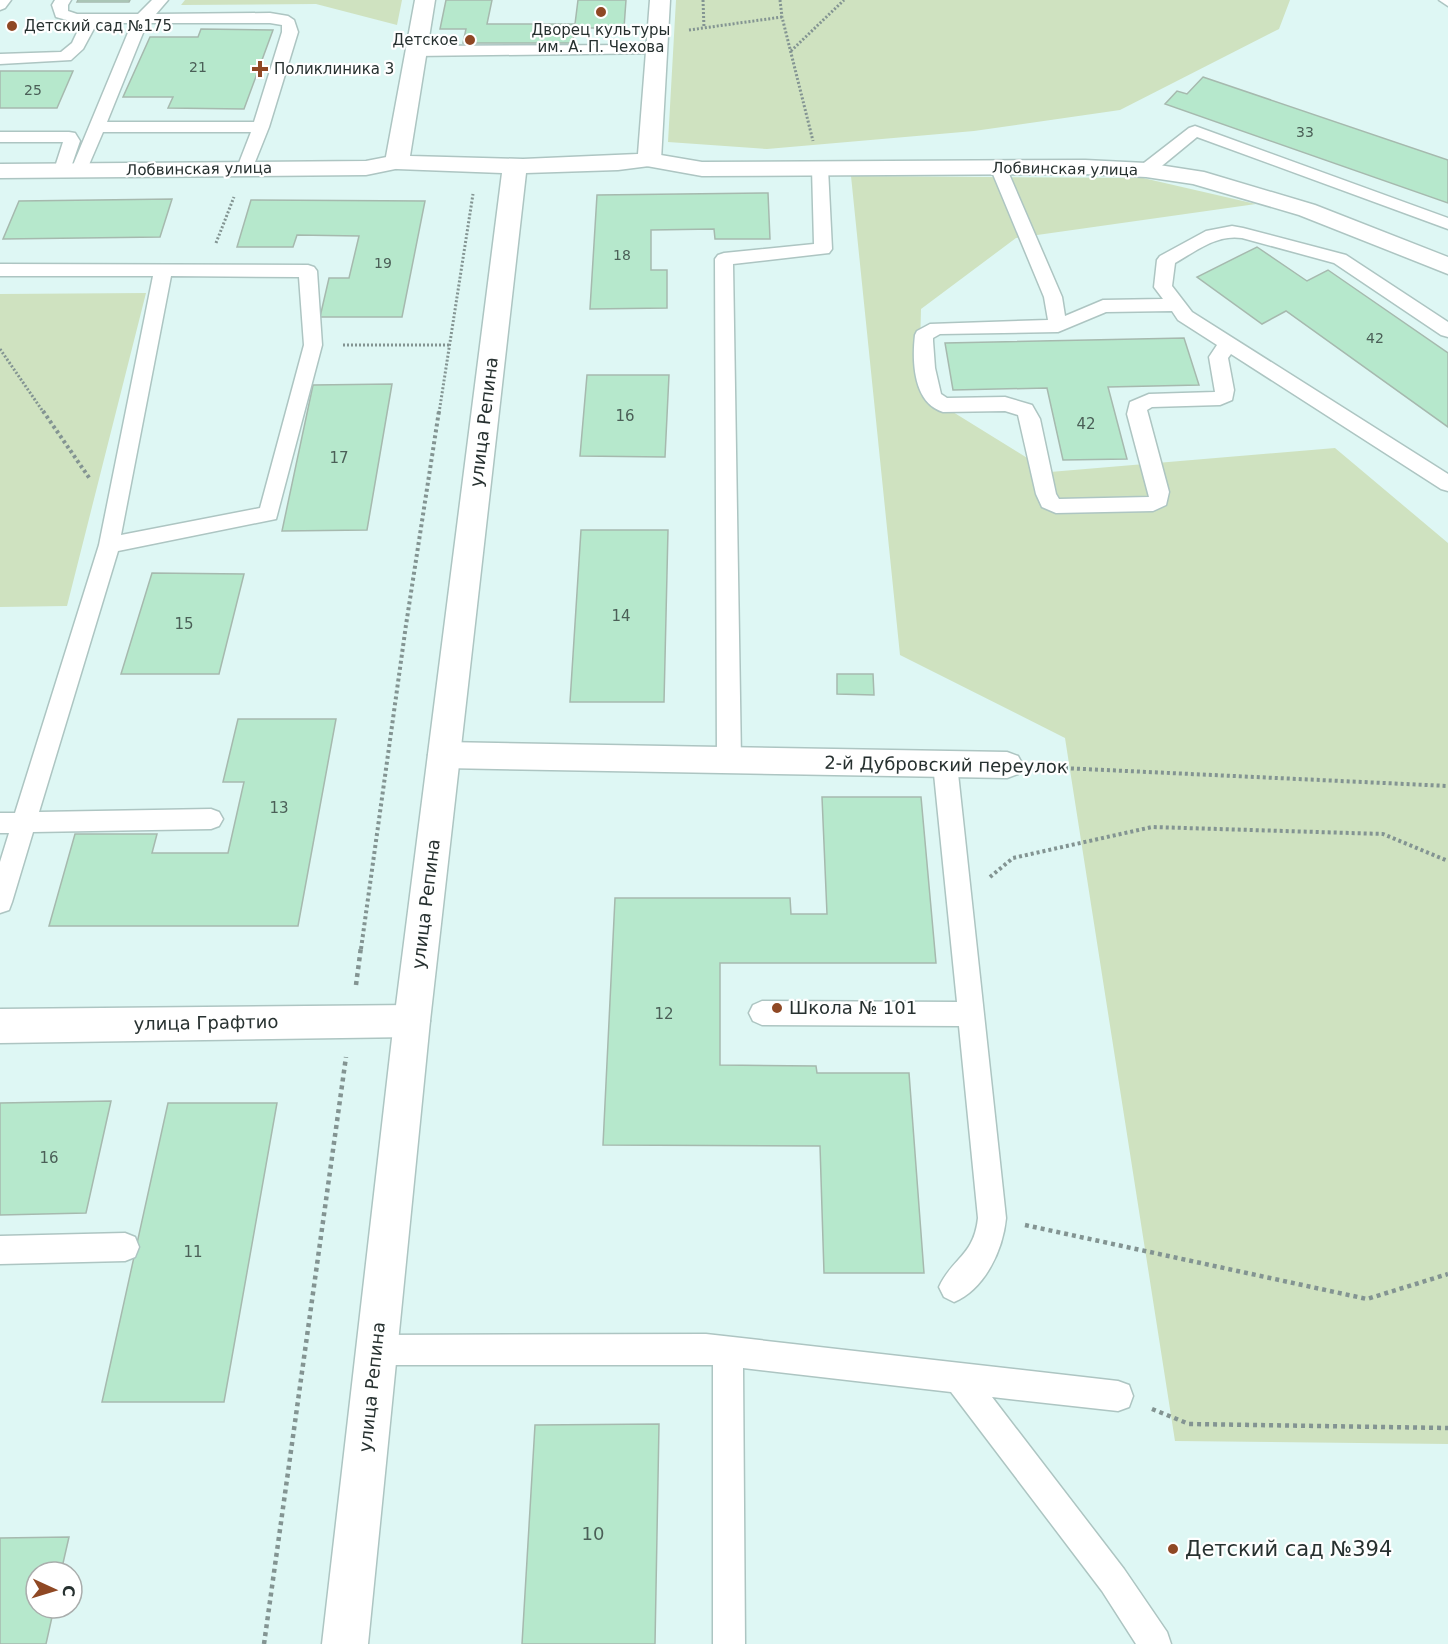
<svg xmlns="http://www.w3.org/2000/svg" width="1448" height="1644" viewBox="0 0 1448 1644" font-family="'DejaVu Sans',sans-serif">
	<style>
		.green { fill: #cfe2c0 }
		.building { fill: #b6e8cc; stroke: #a6b9ae; stroke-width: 1.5 }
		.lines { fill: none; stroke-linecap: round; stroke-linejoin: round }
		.lane-casing { stroke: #adc5c2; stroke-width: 3 }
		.street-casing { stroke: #adc5c2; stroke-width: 3 }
		.secondary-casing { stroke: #adc5c2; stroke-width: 3 }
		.path-far2 { stroke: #839492; stroke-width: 3; stroke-dasharray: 2 2; stroke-linecap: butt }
		.path-far1 { stroke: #839492; stroke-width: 4; stroke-dasharray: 3 3; stroke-linecap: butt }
		.path { stroke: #839492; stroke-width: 4.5; stroke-dasharray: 4 4; stroke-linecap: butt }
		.lane { fill: #fff; fill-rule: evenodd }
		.street { fill: #fff; fill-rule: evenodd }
		.secondary { fill: #fff; fill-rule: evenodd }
		.poi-dot { fill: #8f4824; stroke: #fff; stroke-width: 2 }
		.labels { text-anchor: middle; stroke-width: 4.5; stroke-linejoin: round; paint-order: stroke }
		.far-number-label { font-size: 14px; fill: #4b5f57 }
		.far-poi-label { font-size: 15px; fill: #273130; stroke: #fff; text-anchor: start }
		.far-street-label { font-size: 15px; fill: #273130; stroke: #fff }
		.number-label { font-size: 15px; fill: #4b5f57 }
		.street-label { font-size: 18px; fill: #273130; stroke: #fff }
		.poi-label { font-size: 18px; fill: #273130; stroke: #fff; text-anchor: start }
		.near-number-label { font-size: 18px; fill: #4b5f57 }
		.near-poi-label { font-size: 21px; fill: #273130; stroke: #fff; text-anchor: start }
	</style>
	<rect width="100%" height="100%" fill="#def7f4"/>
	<path class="green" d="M185,0H402L397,25L316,4L181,5Z
		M676,0H1290L1279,29L1120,110L974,131L767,149L668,142Z
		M851,176L1143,178L1256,204L1016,238L921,309L919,391L1050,472L1335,448L1448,543V1444L1175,1441L1065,738L900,655Z
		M146,293L67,606L0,607V294Z"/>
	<path class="building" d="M78,0H130L129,2H77Z
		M446,0H492L487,24H575L578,0H626L624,28H574L573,43H463L466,29H440Z
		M201,29L273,30L244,109L168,108L173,97H123L150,37H198Z
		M0,71H73L57,108H0Z
		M1203,77L1448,160V203L1165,104L1177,91L1187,94Z
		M768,193L770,239H715L714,229L651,230V270H667V308L590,309L597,195Z
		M172,199L160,237L3,239L19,201Z
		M251,200L425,201L402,317H320L329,278H349L359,236L297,235L293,247H237Z
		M1257,247L1307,281L1328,270L1448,353V427L1286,311L1262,324L1197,277Z
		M1184,338L1199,385L1108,387L1127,459L1063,460L1047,388L953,390L945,343Z
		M587,375H669L665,457L580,456Z
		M392,384L367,530L282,531L313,385Z
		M581,530H668L664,702H570Z
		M152,573L244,574L219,674H121Z
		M837,674H873L874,695L837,694Z
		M238,719H336L298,926H49L75,834H157L152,853H228L244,782H223Z
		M822,797H921L936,963H720V1065L816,1066L817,1073H909L924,1273H824L820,1146L603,1145L615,898H790L791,914H827Z
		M111,1101L86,1213L0,1215V1103Z
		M168,1103H277L224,1402H102Z
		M659,1424L655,1644H522L535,1425Z
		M69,1537L61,1572H36V1608H54L46,1644H0V1538Z"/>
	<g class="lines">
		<g class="lane-casing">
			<path id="lane" d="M0,0H11L5,8L0,10Z
				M55,0H71L68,5V11L77,14H138L152,0H168L156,14L270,13L288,16L294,20L298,32L269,127L251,172H239L237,168L251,132H103L85,174H73L71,170L132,23H97L83,49L71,60L0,64V54L61,52L72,43L81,24L56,17L52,5ZM147,23H270L282,25V32L254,122H107Z
				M1439,0H1448V6Z
				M658,45L666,50L664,53L415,56L407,51L415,46Z
				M1195,126L1448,218V229L1197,137L1152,174H1140L1138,170L1140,166L1189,128Z
				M0,132H69L75,133L80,141L70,170L62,175L54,170L63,142H0Z
				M998,162L1006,167L1062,297L1065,316L1103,300L1163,299L1154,287L1157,260L1160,256L1206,231L1232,226L1243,228L1346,255L1448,322V337L1441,335L1334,263L1242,238C1217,234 1196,251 1175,263L1172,286L1192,312L1448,474V491L1441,489L1231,354L1228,358L1234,390L1232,400L1220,405L1152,407L1147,410L1169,492L1166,505L1153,511L1056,513L1042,507L1036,494L1018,415L1005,411L943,412C913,403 912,361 915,335L917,331L930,324L1048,320L1044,297L990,167ZM1172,311L1178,320L1217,345L1209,357L1215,392L1149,394L1130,402L1127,414L1149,497L1059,499L1056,494L1040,419L1032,405L1005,397L947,398L941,394L935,368L933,341V338L940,334L1058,332L1106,312Z
				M820,163L828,168L832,249L829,253L733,264L741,760L737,767L729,770L721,767L717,760L715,259L718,255L724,253L814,244L812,168Z
				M0,264L308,265L314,267L317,271L322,345L276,519L118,551L39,812L211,809L219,812L223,819L219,826L211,829L33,832L12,902L9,910L0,913V862L9,833H0V813H15L99,545L153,276H0ZM171,276L299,277L304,345L260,508L121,535Z
				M945,754L953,757L957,764L1006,1218C1003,1250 985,1289 954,1302L944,1297L939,1287C952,1258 974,1256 978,1218L959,1026L762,1025L753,1021L749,1013L753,1005L762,1001L957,1002L933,764L937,757Z
				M125,1233L135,1237L139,1247L135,1257L125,1261L0,1264V1236Z
				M706,1334L1118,1381L1129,1385L1133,1396L1129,1407L1118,1411L992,1397L1124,1569L1167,1632L1171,1644H1136L1102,1591L951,1392L743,1368L745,1644H713V1365H376L365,1361L361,1350L365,1339L376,1335Z"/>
		</g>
		<g class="street-casing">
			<path id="street" d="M649,153L702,162L1085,160L1146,163L1204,172L1315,205L1448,257V274L1299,215L1193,184L1146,177L1085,174L702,176L641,165L637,160L641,155Z
				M397,155L405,157L409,162L405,167L366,175L0,178V164L366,161Z
				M444,742L1007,752L1018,756L1023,765L1018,774L1007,778L444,768L433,764L428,755L433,746Z
				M412,1005L425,1009L430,1021L425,1033L412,1037L0,1043V1009Z"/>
		</g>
		<g class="secondary-casing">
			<path id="secondary" d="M415,0H435L410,156L523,159L638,154L650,0H670L661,160L657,165L618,170L526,173L430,1021L368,1644H322L394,1021L502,173L397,169L389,167L385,162Z"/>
		</g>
		<path class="path-far2" d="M703,0L704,28
			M780,0L782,17L813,141
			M689,30L782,17
			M791,51L844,0
			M216,243L234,197
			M343,345H450
			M0,349L44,413
			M439,413L473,194"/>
		<path class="path-far1" d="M43,411L90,479
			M1041,767L1448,786
			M990,877L1013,858L1152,827L1383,834L1448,861
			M361,949L406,625L439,411"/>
		<path class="path" d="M356,985L361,947
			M1025,1225L1367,1299L1448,1274
			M1152,1409L1189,1424L1448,1428
			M264,1644L346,1057"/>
		<use href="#lane" class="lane"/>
		<use href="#street" class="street"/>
		<use href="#secondary" class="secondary"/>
	</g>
	<g class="poi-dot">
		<circle cx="601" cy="12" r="6"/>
		<circle cx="12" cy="26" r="6"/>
		<circle cx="470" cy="40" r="6"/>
		<path d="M257 60h6v6h6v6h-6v6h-6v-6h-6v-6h6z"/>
		<circle cx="777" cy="1008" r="6"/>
		<circle cx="1173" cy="1549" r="6"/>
	</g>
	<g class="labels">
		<g class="far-number-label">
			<text x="198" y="72">21</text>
			<text x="33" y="95">25</text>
			<text x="1305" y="137">33</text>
			<text x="622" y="260">18</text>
			<text x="383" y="268">19</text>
			<text x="1375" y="343">42</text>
		</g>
		<g class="far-poi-label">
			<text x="24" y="31">Детский сад №175</text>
			<text x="601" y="35" text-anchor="middle">Дворец культуры<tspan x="601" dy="17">им. А. П. Чехова</tspan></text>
			<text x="458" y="45" text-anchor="end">Детское</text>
			<text x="274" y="74">Поликлиника 3</text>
		</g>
		<g class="far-street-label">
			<text transform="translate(199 169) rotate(-1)" y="5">Лобвинская улица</text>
			<text transform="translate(1065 169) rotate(1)" y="5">Лобвинская улица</text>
		</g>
		<g class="number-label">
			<text x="625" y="421">16</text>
			<text x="1086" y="429">42</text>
			<text x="339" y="463">17</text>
			<text x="621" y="621">14</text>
			<text x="184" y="629">15</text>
			<text x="279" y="813">13</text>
			<text x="664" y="1019">12</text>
			<text x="49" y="1163">16</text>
			<text x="193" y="1257">11</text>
		</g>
		<g class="street-label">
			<text transform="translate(484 422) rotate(-83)" y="6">улица Репина</text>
			<text transform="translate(946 765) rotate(1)" y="6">2-й Дубровский переулок</text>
			<text transform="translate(426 904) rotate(-83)" y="6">улица Репина</text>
			<text transform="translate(206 1023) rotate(-1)" y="6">улица Графтио</text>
			<text transform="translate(372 1387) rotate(-84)" y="6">улица Репина</text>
		</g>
		<g class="poi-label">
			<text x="789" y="1014">Школа № 101</text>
		</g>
		<g class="near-number-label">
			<text x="593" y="1540">10</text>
		</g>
		<g class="near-poi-label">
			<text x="1185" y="1556">Детский сад №394</text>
		</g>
	</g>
	<g transform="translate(54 1590) rotate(94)"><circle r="28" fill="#ffffff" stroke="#a9adac" stroke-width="1.5"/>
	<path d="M0-4.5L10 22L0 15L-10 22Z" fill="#8f4824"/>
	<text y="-9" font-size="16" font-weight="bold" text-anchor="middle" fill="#273130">С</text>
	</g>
</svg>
